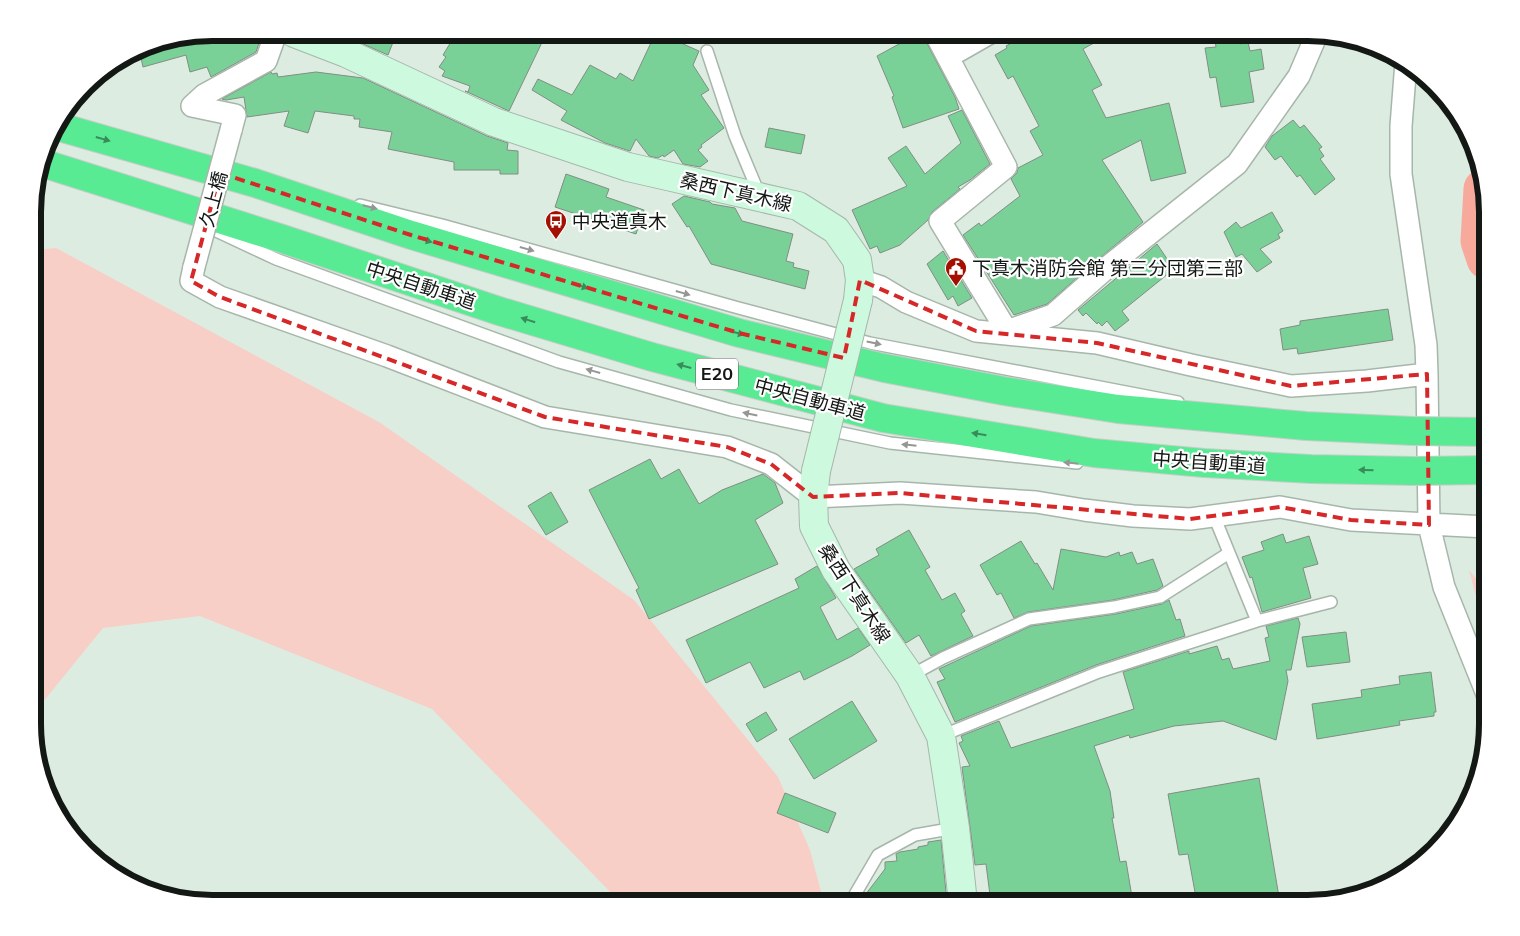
<svg xmlns="http://www.w3.org/2000/svg" width="1520" height="936" viewBox="0 0 1520 936" font-family="Mulish,'Noto Sans JP',sans-serif">
	<style>
		.green { fill: #f7cfc7 }
		.lines { fill: none; stroke-linecap: round; stroke-linejoin: round }
		.river { stroke: #f7aa9c; stroke-width: 41 }
		.building { fill: #7ad198; stroke: #808e83 }
		.lane-casing { stroke: #a7b6ab; stroke-width: 14 }
		.street-casing { stroke: #a7b6ab; stroke-width: 24 }
		.secondary-casing { stroke: #a7b6ab; stroke-width: 30 }
		.highway-casing { stroke: #cbcccb; stroke-width: 30 }
		.lane { stroke: #fff; stroke-width: 11 }
		.street { stroke: #fff; stroke-width: 21 }
		.secondary { stroke: #cdf9df; stroke-width: 28 }
		.highway { stroke: #58eb94; stroke-width: 28 }
		.street-bridge-casing { stroke: #a7b6ab; stroke-width: 24; stroke-linecap: butt }
		.secondary-bridge-casing { stroke: #a7b6ab; stroke-width: 30; stroke-linecap: butt }
		.highway-bridge-casing { stroke: #cbcccb; stroke-width: 30; stroke-linecap: butt }
		.street-bridge { stroke: #fff; stroke-width: 21 }
		.secondary-bridge { stroke: #cdf9df; stroke-width: 28 }
		.highway-bridge { stroke: #58eb94; stroke-width: 28 }
		.oneway { fill: #398c5a }
		.oneway2 { fill: #959795 }
		.marked { fill: none; stroke: #d62828; stroke-width: 4; stroke-dasharray: 10 6; stroke-linejoin: round }
		.labels { text-anchor: middle; stroke-width: 4.5; stroke-linejoin: round; paint-order: stroke }
		.shield { fill: #fff; stroke: #5a5d5a; stroke-width: 1 }
		.shield-label { font-size: 18px; font-weight: bold; fill: #131814 }
		.street-label { font-size: 19px; fill: #131814; stroke: #fff }
		.poi-label { font-size: 19px; fill: #131814; stroke: #fff; text-anchor: start }
		.rim { fill: none; stroke: #131814; stroke-width: 6 }
	</style>
	<rect width="100%" height="100%" fill="#ddece1"/>
	<path class="green" d="M56,248L379,422L634,600L778,777L810,850L824,903H621L432,709L200,616L103,628L34,713V250Z
		M1469,570L1487,592V623L1480,611Z"/>
	<g class="lines">
		<path class="river" d="M1484,189L1481,241L1487,259"/>
	</g>
	<path class="building" d="M212,32H260L261,37L256,52L211,77L207,67L190,72L186,55L143,67L139,49L144,46Z
		M336,32H397L388,55Z
		M457,32H547L509,111L465,91L468,92L470,86L442,76L445,71L439,67L446,57L443,55Z
		M656,32L699,51L693,65L709,90L701,95L724,128L701,145L702,147L698,150L708,161L700,167L683,164L674,150L664,157L663,155L658,158L649,156L636,139L630,151L605,143L561,120L567,111L532,90L538,79L572,95L590,65L616,79L620,73L633,81Z
		M921,32L955,97L959,109L903,128L892,97L894,96L877,56Z
		M1031,32H1114L1083,49L1102,85L1092,90L1106,118L1169,103L1186,173L1151,181L1141,140L1102,160L1143,222L1102,256L1047,304L1014,315L963,235L979,223L981,226L1020,196L1011,179L1017,173L1018,168L1043,155L1030,131L1039,126L1013,76L1008,79L995,55L1007,48L1006,46Z
		M1239,36L1240,44L1248,42L1250,51L1261,49L1264,69L1249,72L1254,102L1221,107L1216,77L1210,78L1205,48L1216,47L1215,40Z
		M271,72L272,74L277,73L278,77L316,72L363,78L487,136L508,143L507,150L518,151V174H500V170H454V162L388,149L392,132L359,127L360,119H354V116L315,111L308,133L284,126L289,111L247,117L244,97L226,100L222,99Z
		M962,110L990,164L970,180L958,187L960,189L932,212L928,220L900,245L880,253L877,246L870,249L852,210L907,186L888,158L906,146L925,174L961,143L948,116Z
		M1293,120L1300,128L1304,125L1322,147L1319,149L1324,156L1320,159L1335,179L1315,195L1300,175L1297,177L1281,156L1275,160L1265,147L1272,136Z
		M769,128L805,135L801,154L765,147Z
		M566,174L609,189L606,197L644,210L636,234L555,207Z
		M684,196L710,202L712,204L735,208L742,221L793,234L786,261L794,263L793,267L809,271L805,289L711,264L689,226L687,227L672,204Z
		M1272,212L1283,231L1278,234L1280,238L1260,249L1272,262L1257,272L1242,254L1236,257L1224,232L1236,222L1241,228Z
		M1157,244L1174,269L1122,311L1129,320L1115,331L1107,321L1102,326L1098,322L1097,324L1086,313L1083,316L1078,310Z
		M943,251L972,298L958,306L953,296L948,300L927,264Z
		M1388,309L1393,340L1298,354L1297,348L1283,350L1280,329L1300,325V321Z
		M650,459L661,479L679,469L699,504L722,490L763,474L775,483L783,503L755,520L778,564L649,619L636,590L639,588L589,490Z
		M551,492L568,522L546,535L528,506Z
		M909,530L930,567L925,570L942,600L955,593L965,611L961,614L973,636L931,656L919,635L906,643L854,569L879,555L876,549Z
		M1283,534L1286,543L1309,536L1318,564L1303,568L1311,598L1262,612L1252,577L1250,578L1242,557L1264,550L1261,542Z
		M1021,541L1035,564L1037,563L1053,590L1061,549L1106,557L1119,552L1120,556L1132,552L1137,564L1153,559L1163,586L1157,590L1113,600L1028,612L1014,618L1001,593L997,595L980,565Z
		M817,566L836,598L820,607L837,640L858,628L870,645L852,656L804,680L800,671L764,688L750,662L706,683L686,640L799,588L795,579Z
		M1169,600L1176,620L1180,619L1185,636L1096,665L955,722L937,682L945,679L939,669L1031,626L1116,614L1162,604Z
		M1298,618L1300,624L1291,670H1286L1288,681L1276,740L1223,721L1174,726L1130,738L1129,735L1094,746L1110,791L1114,818H1112L1120,862L1126,861L1133,903H1068L1067,899L1046,903H991L986,864L975,865L962,767L970,766L959,743L963,741L961,736L999,721L1011,748L1134,709L1123,672L1189,651V654L1217,646L1222,660L1229,658L1233,669L1270,661L1265,638L1269,637L1266,626Z
		M1346,632L1350,662L1307,667L1302,637Z
		M1431,672L1436,712H1434V716L1399,721L1400,725L1317,739L1312,704L1362,697L1361,690L1400,684L1399,676Z
		M852,701L877,741L814,779L789,739Z
		M766,712L777,730L757,742L746,724Z
		M1259,778L1280,903H1197L1188,854L1179,855L1168,794Z
		M785,793L836,813L828,833L777,813Z
		M941,840L947,903H859L885,869V862L897,861L896,854L900,852L918,849V847L928,845V842Z"/>
	<g class="lines">
		<g class="lane-casing">
			<path id="lane" d="M707,51L735,136L760,196
				M360,205L442,225L735,307L870,343L1178,402
				M214,230L276,259L559,362L731,410L890,443L1077,463
				M1214,516L1257,621
				M910,676L943,658L1029,619L1114,607L1160,597L1229,553
				M941,736L1099,672L1257,621L1331,602
				M850,903L878,855L915,835L955,828"/>
		</g>
		<g class="street-casing">
			<path id="street" d="M935,33L1006,167L940,221L1007,331
				M948,57L990,33
				M1406,62L1401,126V174L1426,345L1427,374
				M231,130L235,115L192,106L204,95L266,61L276,33
				M194,267L191,281L220,297L387,356L545,417L727,447L771,464L813,497L900,493L1036,502L1084,510L1133,516L1190,519L1280,507L1351,520L1487,527
				M860,280L881,287L906,302L976,331L1097,343L1191,365L1291,386L1367,381L1427,374L1429,525L1444,587L1487,694
				M1007,331L1053,315L1110,265L1237,164L1299,76L1317,34"/>
		</g>
		<g class="secondary-casing">
			<path id="secondary" d="M294,33L346,53L494,122L628,167L798,206L836,230L857,260L860,280L858,300
				M816,471L813,497L814,526L836,570L910,676L941,736L955,828L963,903"/>
		</g>
		<g class="highway-casing">
			<path id="highway" d="M56,126L255,183L411,235L739,333L884,368L1004,391L1118,409L1306,426L1413,431
				M42,163L283,239L499,311L652,357L883,418L1094,453L1204,463L1311,469L1415,471"/>
		</g>
		<use href="#lane" class="lane"/>
		<use href="#street" class="street"/>
		<use href="#secondary" class="secondary"/>
		<use href="#highway" class="highway"/>
		<g class="street-bridge-casing">
			<path id="street-bridge" d="M194,267L231,130"/>
		</g>
		<g class="secondary-bridge-casing">
			<path id="secondary-bridge" d="M816,471L858,300"/>
		</g>
		<g class="highway-bridge-casing">
			<path id="highway-bridge" d="M1413,431L1487,432
				M1415,471L1487,470"/>
		</g>
		<use href="#street-bridge" class="street-bridge"/>
		<use href="#secondary-bridge" class="secondary-bridge"/>
		<use href="#highway-bridge" class="highway-bridge"/>
	</g>
	<defs><path id="oneway-solid" d="M-6-.8H1V-3.2L6.5 0L1 3.2V.8H-6Z" transform="scale(1.25)"/></defs>
	<g class="oneway">
		<use href="#oneway-solid" transform="translate(103 139) rotate(16)"/>
		<use href="#oneway-solid" transform="translate(425 240) rotate(17)"/>
		<use href="#oneway-solid" transform="translate(581 286) rotate(17)"/>
		<use href="#oneway-solid" transform="translate(528 320) rotate(-163)"/>
		<use href="#oneway-solid" transform="translate(737 333) rotate(15)"/>
		<use href="#oneway-solid" transform="translate(684 366) rotate(-165)"/>
		<use href="#oneway-solid" transform="translate(979 434) rotate(-171)"/>
		<use href="#oneway-solid" transform="translate(1366 470) rotate(-179)"/>
	</g>
	<g class="oneway2">
		<use href="#oneway-solid" transform="translate(370 207) rotate(14)"/>
		<use href="#oneway-solid" transform="translate(527 249) rotate(16)"/>
		<use href="#oneway-solid" transform="translate(683 293) rotate(16)"/>
		<use href="#oneway-solid" transform="translate(874 343) rotate(12)"/>
		<use href="#oneway-solid" transform="translate(593 371) rotate(-164)"/>
		<use href="#oneway-solid" transform="translate(750 414) rotate(-168)"/>
		<use href="#oneway-solid" transform="translate(909 445) rotate(-174)"/>
		<use href="#oneway-solid" transform="translate(1071 463) rotate(-174)"/>
	</g>
	<path class="marked" d="M220,173L411,235L739,333L844,358L860,280L976,331L1097,343L1291,386L1427,374L1429,525L1351,520L1280,507L1190,519L900,493L813,497L771,464L727,447L545,417L220,297L191,281Z"/>
	<defs>
		<g id="bus-pin" transform="scale(1.125)"><path d="M0 17L-7.5 6A9.5 9.5 0 1 1 7.5 6Z" fill="#a30f00" stroke="#fff"/><path d="M-5-6H5V4H4V6H2V4H-2V6H-4V4H-5ZM-3.5-4V0h7V-4ZM-3.5 1.2v1.5H-2V1.2ZM2 1.2v1.5H3.5V1.2Z" fill="#fff"/></g>
		<g id="civic-pin" transform="scale(1.125)"><path d="M0 17L-7.5 6A9.5 9.5 0 1 1 7.5 6Z" fill="#a30f00" stroke="#fff"/><path d="M-.6-6.5H3V-4.5H.6V-3L4-1V1h2V6H-6V1h2V-1L-.6-3ZM-1.2 2.5V6h2.4V2.5Z" fill="#fff"/></g>
	</defs>
	<g fill-rule="evenodd">
		<use href="#bus-pin" x="556" y="221"/>
		<use href="#civic-pin" x="956" y="268"/>
	</g>
	<g class="labels">
		<rect class="shield" x="696" y="358.5" width="42" height="31" rx="4"/>
		<g class="shield-label">
			<text x="717" y="380">E20</text>
		</g>
		<g class="street-label">
			<text transform="translate(736 192) rotate(13)" y="7">桑西下真木線</text>
			<text transform="translate(213 199) rotate(-75)" y="7">久上橋</text>
			<text transform="translate(421 285) rotate(18)" y="7">中央自動車道</text>
			<text transform="translate(810 399) rotate(15)" y="7">中央自動車道</text>
			<text transform="translate(1209 462) rotate(4)" y="7">中央自動車道</text>
			<text transform="translate(855 593) rotate(57)" y="7">桑西下真木線</text>
		</g>
		<g class="poi-label">
			<text x="572" y="228">中央道真木</text>
			<text x="972" y="275">下真木消防会館 第三分団第三部</text>
		</g>
	</g>
	<path d="M0 0H1520V936H0ZM212 41H1308A171 171 0 0 1 1479 212V724A171 171 0 0 1 1308 895H212A171 171 0 0 1 41 724V212A171 171 0 0 1 212 41Z" fill="#fff" fill-rule="evenodd"/>
	<path class="rim" d="M212 41H1308A171 171 0 0 1 1479 212V724A171 171 0 0 1 1308 895H212A171 171 0 0 1 41 724V212A171 171 0 0 1 212 41Z"/>
</svg>
